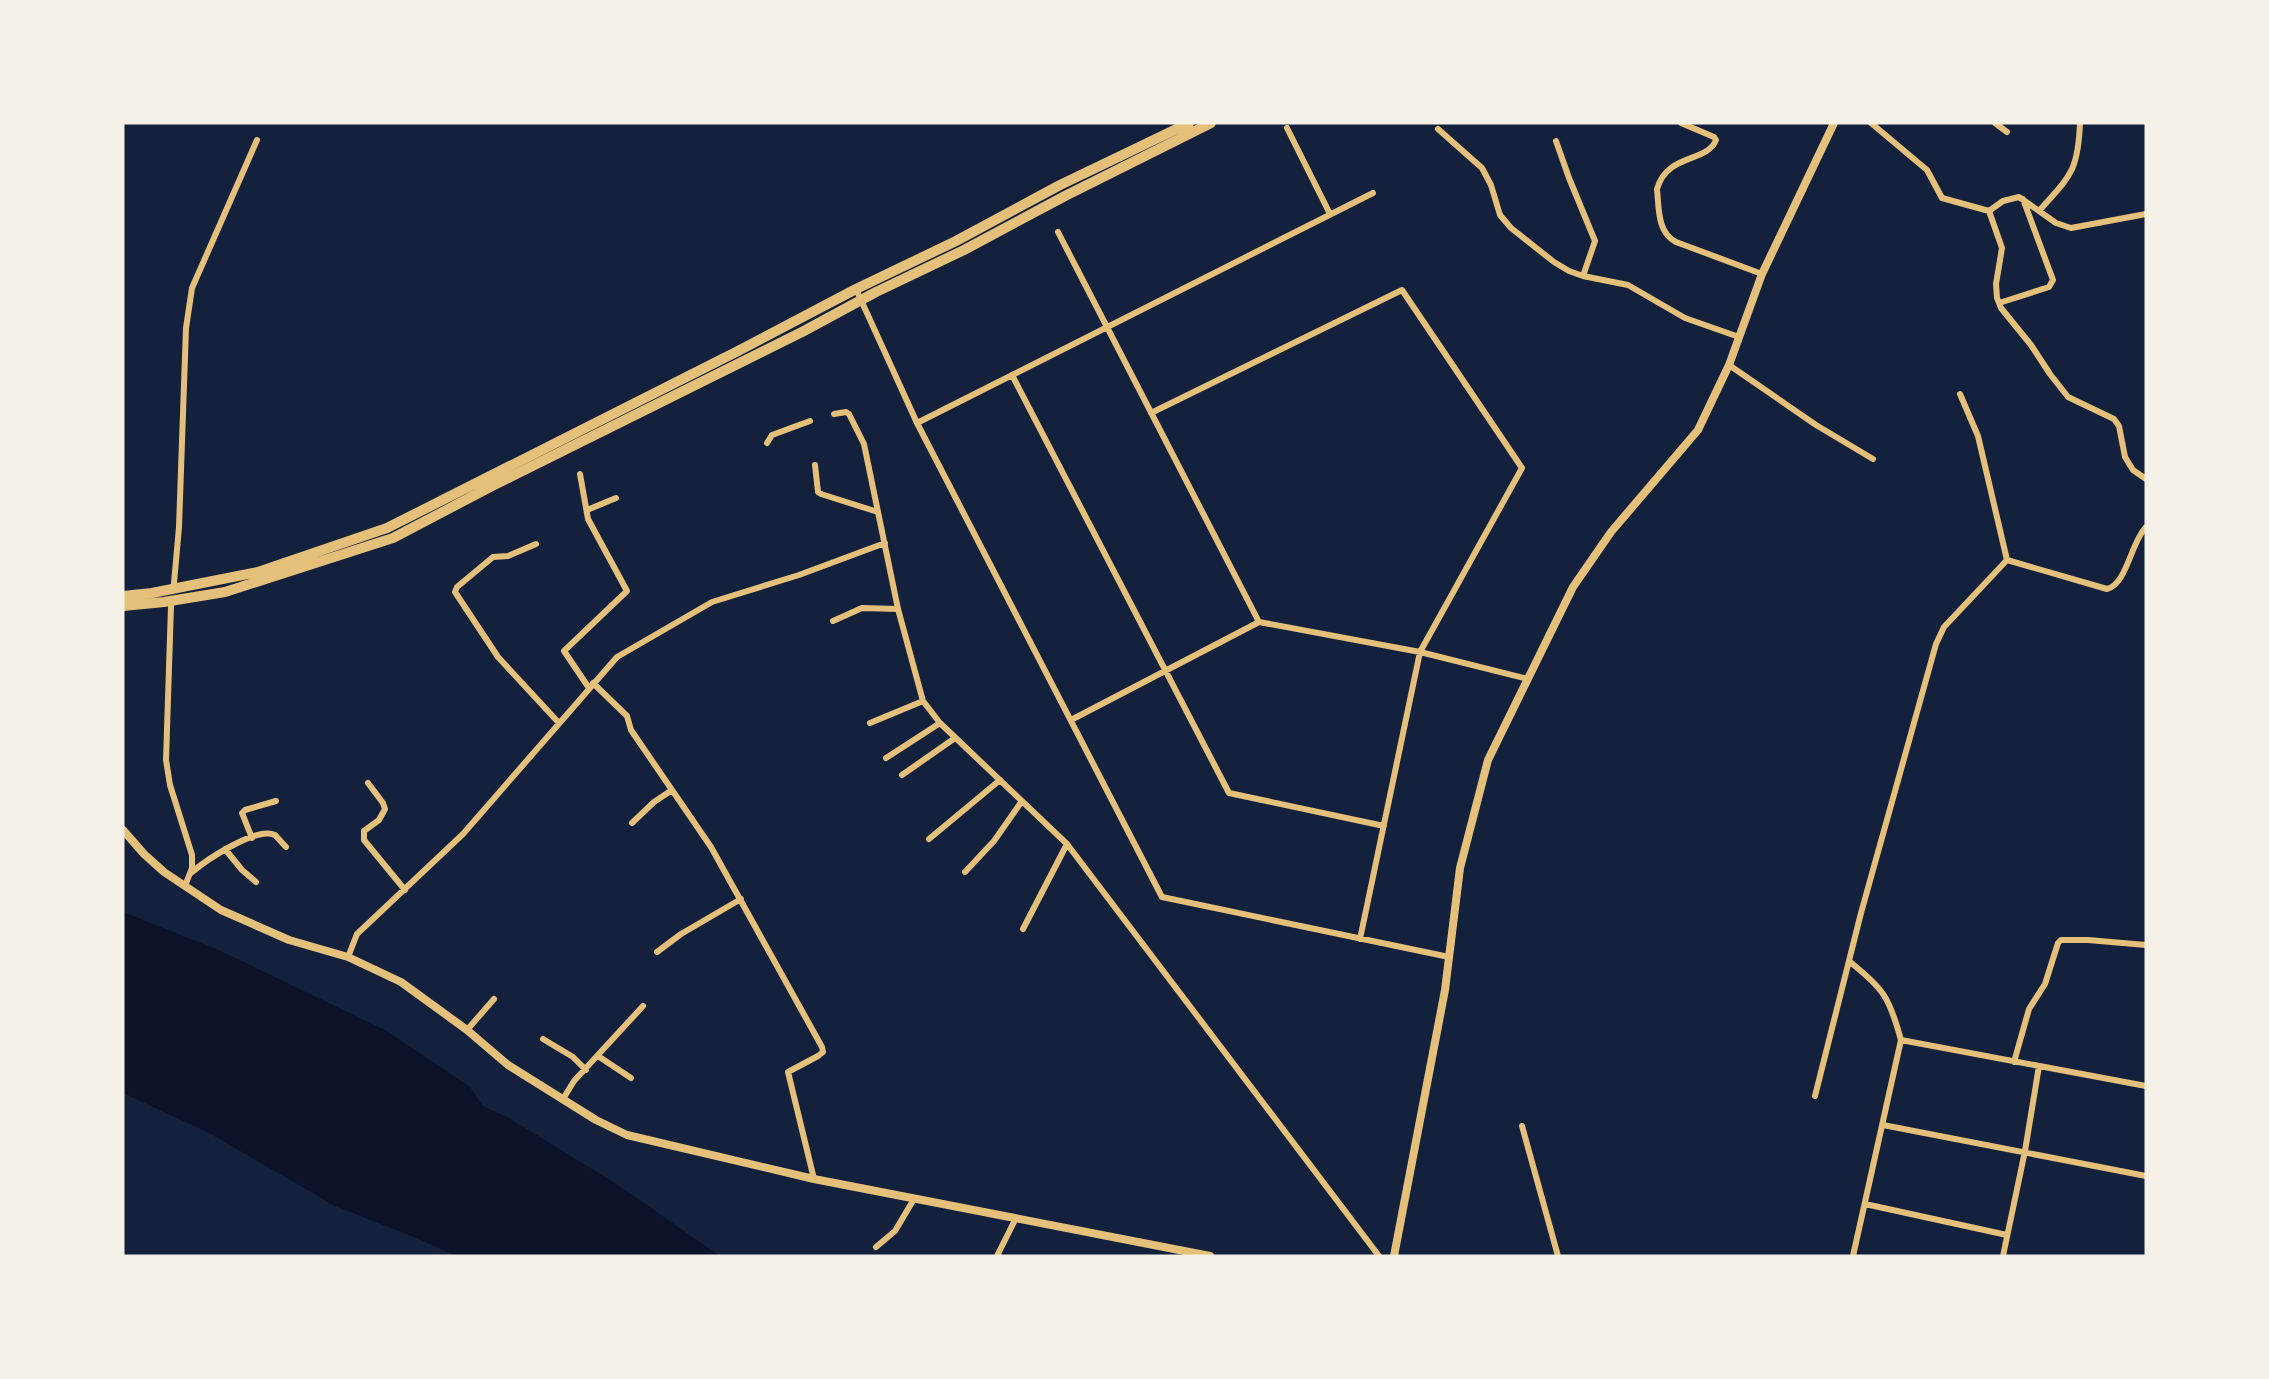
<svg xmlns="http://www.w3.org/2000/svg" width="2269" height="1379" viewBox="0 0 2269 1379" font-family="Lora,serif">
	<style>
		.water { fill: #0b132b }
		.lines { fill: none; stroke-linecap: round; stroke-linejoin: round }
		.minor { stroke: #e5c07b; stroke-width: 6 }
		.tertiary { stroke: #e5c07b; stroke-width: 8 }
		.trunk { stroke: #e5c07b; stroke-width: 10 }
	</style>
	<rect width="100%" height="100%" fill="#14213d"/>
	<path class="water" d="M123,912L221,951L387,1031L470,1087L483,1106L509,1118L615,1183L720,1256H456L414,1237L335,1206L209,1133L123,1093Z"/>
	<g class="lines">
		<path class="minor" d="M1681,123L1714,137L1716,140C1707,163 1667,153 1657,189C1659,208 1657,232 1676,242L1762,274
			M1871,123L1927,170L1942,198L1989,211L2002,248L1996,284L1997,298L2001,308L2031,345L2050,374L2068,397L2114,419L2119,426L2125,457L2133,470L2146,479
			M1995,123L2007,132
			M1287,128L1330,214
			M1438,129L1482,168L1491,185L1500,215L1511,228L1554,262L1569,271L1583,276L1628,285L1685,318L1739,337
			M1556,141L1569,178L1595,241L1583,276
			M1989,211L2003,201L2019,197L2056,223L2071,228L2146,214
			M2039,211C2070,176 2078,172 2080,123
			M1058,232L1259,622L1420,652L1528,679
			M856,289L917,423L1162,897L1449,957
			M1999,303L2049,287L2053,280L2023,199
			M1729,365L1816,425L1873,459
			M1012,375L1229,793L1384,826
			M1960,394L1978,436L2007,560L2107,589C2127,584 2131,542 2146,527
			M1151,413L1402,290L1522,468L1420,652L1360,939
			M834,414L846,412L849,414L864,444L898,609L923,701L940,723L1067,844L1379,1256
			M917,423L1373,193
			M767,443L772,435L810,421
			M815,465L818,492L821,494L878,512
			M580,474L588,519L627,591L564,651L589,688
			M587,510L616,498
			M536,544L508,556L493,557L457,587L455,592L498,657L559,723
			M174,583L179,527L186,328L192,288L257,140
			M171,606L166,760L170,785L192,855V868L185,886
			M833,621L862,608L898,609
			M593,683L627,716L631,730L711,847L822,1047L823,1052L818,1056L788,1072L814,1179
			M1071,720L1259,622
			M870,723L923,701
			M886,758L940,723
			M902,775L955,738
			M368,783L383,803L385,809L379,820L364,831V840L405,890
			M632,823L654,802L672,790
			M252,838L242,813L245,810L276,801
			M929,839L1000,780
			M225,849L242,870L256,882
			M965,872L994,841L1022,801
			M191,873C206,860 257,826 275,835L286,847
			M1023,929L1067,844
			M657,952L681,934L741,899
			M348,957L357,934L463,834L617,657L712,602L799,575L885,543
			M1849,961C1884,990 1889,996 1901,1040
			M467,1030L494,999
			M543,1039L573,1057L586,1070
			M598,1056L631,1078
			M2014,1062L2029,1009L2045,984L2058,943L2061,940H2088L2146,945
			M1815,1096L1861,913L1936,644L1944,627L2007,560
			M563,1099L574,1081L643,1006
			M1883,1125L2146,1176
			M1522,1126L1558,1256
			M1865,1204L2007,1235
			M876,1247L895,1231L914,1199
			M997,1256L1015,1220
			M1853,1256L1901,1040L2146,1086
			M2003,1256L2025,1151L2039,1066"/>
		<path class="tertiary" d="M123,830L144,854L164,872L221,910L289,940L348,957L401,982L467,1030L508,1065L596,1120L627,1135L814,1179L1210,1256
			M1394,1256L1445,990L1460,868L1488,760L1573,587L1611,532L1698,430L1729,365L1762,274L1834,123"/>
		<path class="trunk" d="M123,596L152,593L258,572L387,528L738,351L856,289L956,241L1060,185L1189,123
			M123,606L164,602L225,592L393,538L492,486L802,332L876,292L964,250L1065,196L1211,123"/>
	</g>
	<rect width="2269" height="1379" fill="none" stroke="#f6f1e7" stroke-width="249"/>
</svg>
